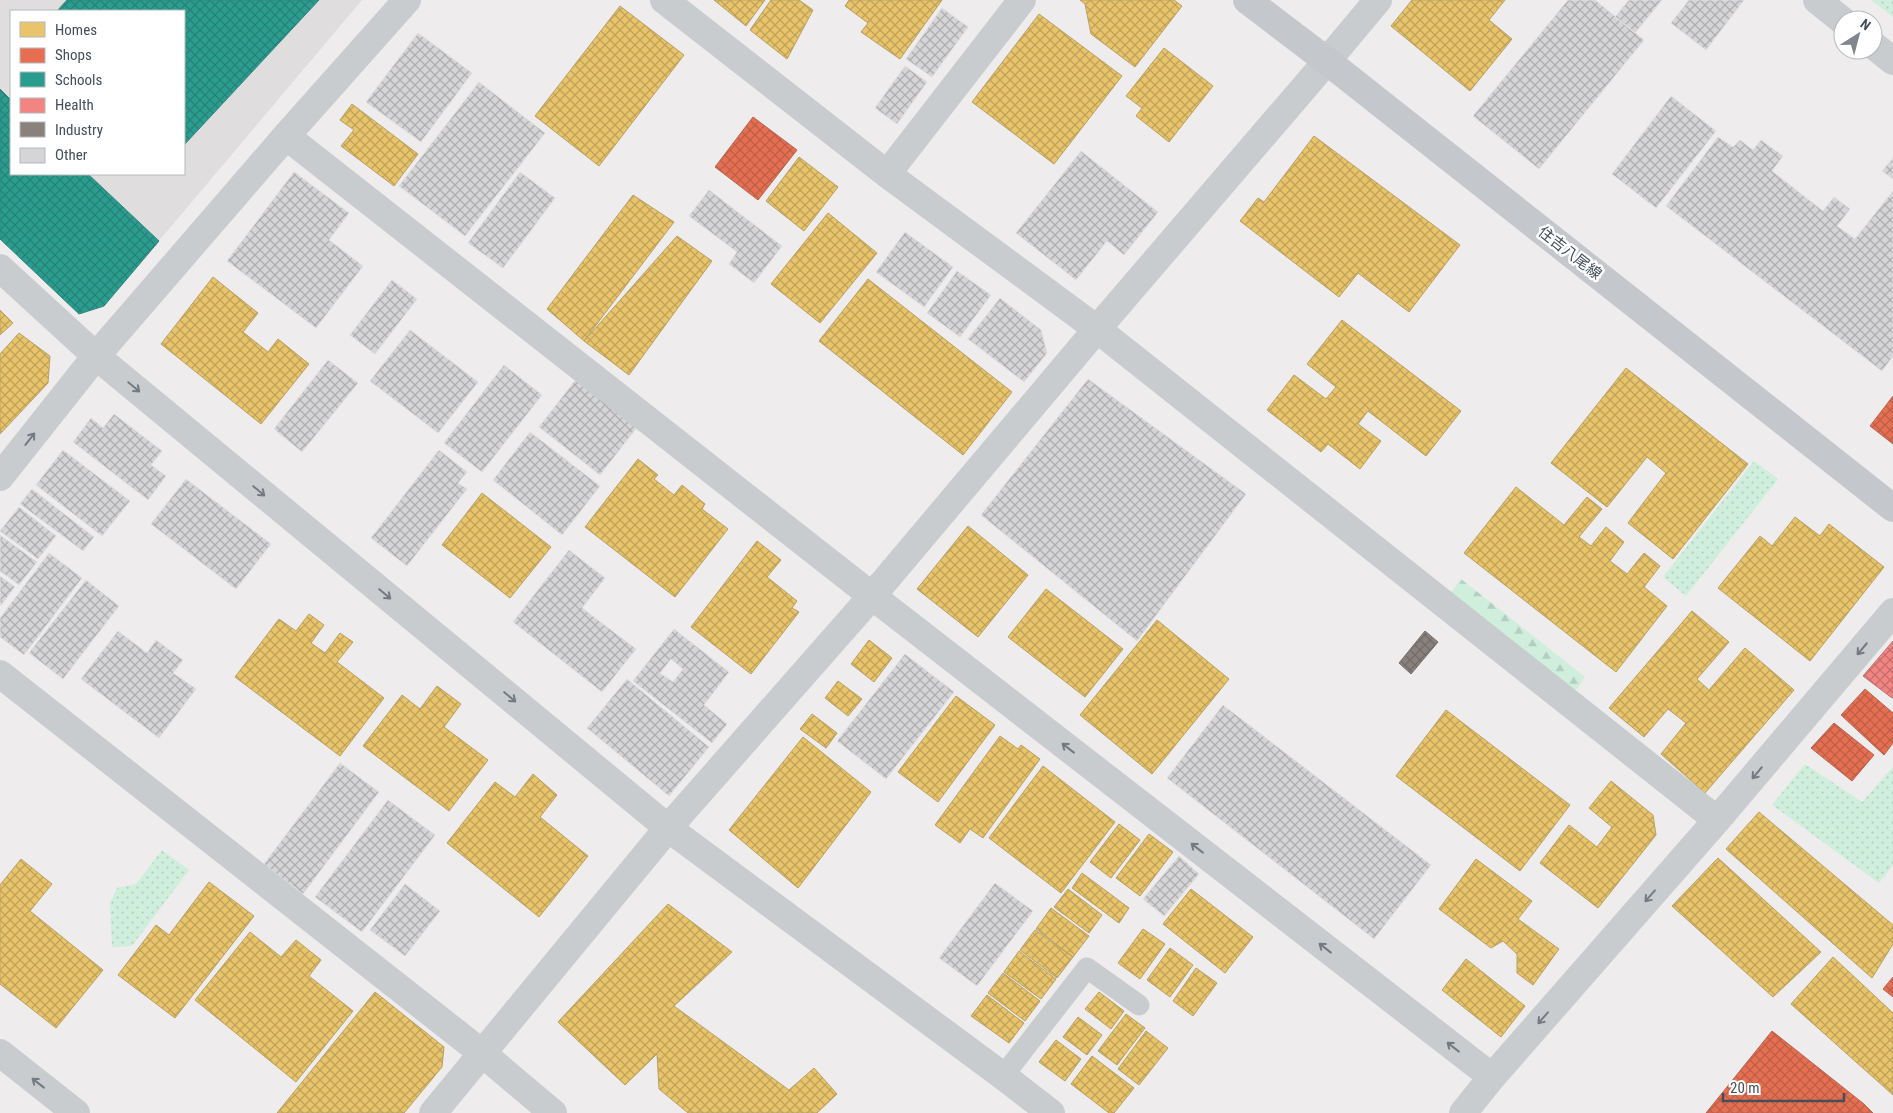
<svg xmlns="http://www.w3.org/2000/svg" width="1893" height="1113" viewBox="0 0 1893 1113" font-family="'Roboto Condensed','Noto Sans JP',sans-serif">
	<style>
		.education { fill: #e0ddde; fill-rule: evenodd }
		.grass { fill: url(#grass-dots) }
		.forest { fill: url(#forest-firs) }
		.homes { fill: url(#homes-cross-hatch); stroke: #b8a165 }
		.shops { fill: url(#shops-cross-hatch); stroke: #b66553 }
		.schools { fill: url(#schools-cross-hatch); stroke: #32867f }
		.health { fill: url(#health-cross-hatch); stroke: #be7476 }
		.industry { fill: url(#industry-cross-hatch); stroke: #757272 }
		.building { fill: url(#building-cross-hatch); stroke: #dfdedf; fill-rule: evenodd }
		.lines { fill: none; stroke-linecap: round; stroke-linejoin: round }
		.service { stroke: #c9ccce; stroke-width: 21 }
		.minor { stroke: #c9ccce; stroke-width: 28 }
		.tertiary { stroke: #c9ccce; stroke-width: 28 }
		.primary { stroke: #c4c7cc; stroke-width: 28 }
		.oneway { stroke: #737b82 }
		.labels { text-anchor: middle; stroke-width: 5; stroke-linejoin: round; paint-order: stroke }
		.street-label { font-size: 15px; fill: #444f59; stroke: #fff }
	</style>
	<defs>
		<pattern id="grass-dots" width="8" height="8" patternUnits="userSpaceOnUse" patternTransform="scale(1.25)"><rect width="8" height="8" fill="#d0eedc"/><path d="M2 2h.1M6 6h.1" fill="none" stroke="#b4cebf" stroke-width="1.8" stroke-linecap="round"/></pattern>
		<pattern id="forest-firs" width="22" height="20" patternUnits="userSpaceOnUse" patternTransform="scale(1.25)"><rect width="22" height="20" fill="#d0eedc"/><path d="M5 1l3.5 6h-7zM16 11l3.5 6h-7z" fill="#b4cebf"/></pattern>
		<pattern id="homes-cross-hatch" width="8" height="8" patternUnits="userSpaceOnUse" patternTransform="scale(1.25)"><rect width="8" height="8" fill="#e9c46a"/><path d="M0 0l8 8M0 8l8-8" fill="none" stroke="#bea25a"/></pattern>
		<pattern id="shops-cross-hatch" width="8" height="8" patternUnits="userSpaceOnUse" patternTransform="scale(1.25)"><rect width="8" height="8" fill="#e76f51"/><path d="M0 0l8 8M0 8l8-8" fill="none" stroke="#bd5e46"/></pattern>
		<pattern id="schools-cross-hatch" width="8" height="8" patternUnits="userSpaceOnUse" patternTransform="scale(1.25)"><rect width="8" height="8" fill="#2a9d8f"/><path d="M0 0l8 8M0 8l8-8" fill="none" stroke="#268278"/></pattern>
		<pattern id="health-cross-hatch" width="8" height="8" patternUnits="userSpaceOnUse" patternTransform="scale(1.25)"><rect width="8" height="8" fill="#f28482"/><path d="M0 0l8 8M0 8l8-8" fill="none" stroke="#c66e6d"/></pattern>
		<pattern id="industry-cross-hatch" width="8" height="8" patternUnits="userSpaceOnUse" patternTransform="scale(1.25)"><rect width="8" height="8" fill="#8a817c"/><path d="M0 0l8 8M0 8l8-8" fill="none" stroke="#726c69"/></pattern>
		<pattern id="building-cross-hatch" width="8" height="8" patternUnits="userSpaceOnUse" patternTransform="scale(1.25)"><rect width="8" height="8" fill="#d5d4d7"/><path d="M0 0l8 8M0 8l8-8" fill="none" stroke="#aeaeb1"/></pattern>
	</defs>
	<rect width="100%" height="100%" fill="#eeecec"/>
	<path class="education" d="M0,0H362L104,306L79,314L0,239ZM11,11H184V174H11Z"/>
	<path class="grass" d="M1871,0H1893V17Z
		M1754,461L1778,479L1686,596L1663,577Z
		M1805,764L1862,802L1893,767V865L1879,883L1772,805Z
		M162,850L189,870L132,946L112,947L110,903L117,888L136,884Z"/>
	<path class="forest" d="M1461,579L1585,677L1575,692L1450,594Z"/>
	<path class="homes" d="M714,0H765L746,26Z
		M771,0H799L813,10L787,59L750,30Z
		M849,0H942L900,59L861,32L868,23L845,6Z
		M1080,0H1174L1182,6L1135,67L1091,34L1085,4Z
		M1412,0H1505L1489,20L1512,39L1470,91L1391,26Z
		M620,6L684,55L599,166L535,116Z
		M1039,14L1122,76L1054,164L972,102Z
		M1164,48L1213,86L1169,142L1136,116L1142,108L1126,96Z
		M352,104L418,154L394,186L341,146L354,130L340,120Z
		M1314,136L1460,245L1409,312L1358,273L1339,297L1240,221L1258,198L1264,202Z
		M799,157L838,187L804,231L766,201Z
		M633,195L674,222L584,341L547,309Z
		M828,213L877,253L820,323L771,284Z
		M677,236L712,261L629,375L584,341Z
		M213,277L258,313L243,332L268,352L278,339L309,364L261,424L161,344Z
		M868,279L1012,392L963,455L819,341Z
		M0,310L13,323L0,335Z
		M1342,320L1461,411L1426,456L1368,411L1358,424L1381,441L1360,469L1328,444L1321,452L1267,410L1294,375L1326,399L1336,387L1307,364Z
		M19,333L50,356L48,383L0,434V354Z
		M1626,368L1748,464L1673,559L1628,523L1666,473L1647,457L1607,507L1551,463Z
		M638,459L658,475L654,479L674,495L682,485L705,504L702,509L728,529L675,597L585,527Z
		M1516,487L1564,525L1587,497L1602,509L1579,537L1591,546L1606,527L1624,542L1610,561L1627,574L1644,553L1660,566L1644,587L1667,606L1616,672L1464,553Z
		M482,493L551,547L510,598L442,545Z
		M1795,517L1820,536L1829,524L1884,567L1810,661L1718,588L1760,536L1772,546Z
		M968,526L1028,575L978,637L917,589Z
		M757,541L781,560L767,577L797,601L792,608L799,612L751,674L691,627Z
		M1046,589L1123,649L1085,697L1008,637Z
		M1692,611L1729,642L1697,679L1709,690L1745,648L1794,690L1705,793L1661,754L1686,723L1668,709L1644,737L1609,708Z
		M309,614L324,625L311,643L325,653L340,633L353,642L337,662L384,698L340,756L235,677L279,619L296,631Z
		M1157,620L1229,679L1152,774L1080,715Z
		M869,640L892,658L874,682L851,664Z
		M838,681L862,699L848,716L825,698Z
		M437,686L461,704L444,727L488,760L449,811L363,746L402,695L420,709Z
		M956,696L995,725L938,802L898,772Z
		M1446,710L1570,805L1520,871L1396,776Z
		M812,714L837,733L826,748L800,729Z
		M1000,736L1018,749L1021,745L1040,759L983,838L970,829L960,843L935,825Z
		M803,737L871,792L798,888L729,830Z
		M1043,766L1115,822L1061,893L989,838Z
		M533,774L557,795L540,817L588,856L539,917L447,843L495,782L515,797Z
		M1611,781L1653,815L1656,835L1598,908L1540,863L1569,825L1597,847L1612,827L1589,808Z
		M1759,812L1893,925V944L1872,978L1726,849Z
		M1119,824L1140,840L1111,878L1090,862Z
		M1149,834L1173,852L1140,896L1116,878Z
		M1718,858L1821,952L1773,997L1672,906Z
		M21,859L52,884L30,911L103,970L56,1028L0,984V885Z
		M1476,859L1532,901L1518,919L1559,949L1533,985L1517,973V954L1503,941L1491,948L1439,909Z
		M1082,873L1129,908L1119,923L1072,888Z
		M209,882L254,916L175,1018L118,975L156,925L169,935Z
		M1068,889L1102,915L1089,933L1054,907Z
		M1191,889L1253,937L1225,973L1163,924Z
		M668,904L732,952L674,1006L789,1090L814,1068L837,1094L817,1113H688L659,1089L657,1054L625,1085L558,1022Z
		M1051,908L1089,936L1073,957L1036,929Z
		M1143,929L1165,944L1140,979L1118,963Z
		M1035,930L1073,957L1057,978L1020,950Z
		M250,932L281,957L296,940L321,960L309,976L353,1011L296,1082L195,1000Z
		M1170,948L1193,965L1170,997L1147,980Z
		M1019,951L1056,979L1041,999L1004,972Z
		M1833,957L1893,1013V1095L1791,1004Z
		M1466,959L1525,1006L1501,1037L1442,990Z
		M1196,968L1217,983L1193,1016L1173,1001Z
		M1003,973L1040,1001L1025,1021L988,993Z
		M375,992L444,1047L442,1067L404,1113H277Z
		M1099,992L1124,1011L1111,1029L1085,1009Z
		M987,995L1024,1023L1009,1043L971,1016Z
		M1126,1014L1145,1028L1117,1065L1098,1051Z
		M1078,1017L1102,1035L1087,1055L1063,1037Z
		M1146,1031L1168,1048L1139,1085L1118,1069Z
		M1056,1040L1081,1059L1065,1081L1039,1062Z
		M1092,1056L1134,1088L1114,1113H1109L1071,1084Z"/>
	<path class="shops" d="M753,117L797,150L758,200L715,167Z
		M1893,396V444L1870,426Z
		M1865,689L1893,713V743L1884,755L1841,715Z
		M1834,723L1874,755L1852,781L1811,748Z
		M1893,977V997L1883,989Z
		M1772,1031L1864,1104L1873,1113H1706Z"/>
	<path class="schools" d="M67,0H319L184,145V11H57Z
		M0,89L11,100V174H88L159,241L104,306L79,314L0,239Z"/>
	<path class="health" d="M1893,641V697L1892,698L1863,676Z"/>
	<path class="industry" d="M1425,631L1438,642L1411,674L1399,663Z"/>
	<path class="building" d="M1568,0H1595L1644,40L1539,169L1473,116Z
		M1629,0H1662L1635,33L1615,17Z
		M1689,0H1744L1706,50L1671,23Z
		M942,8L968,27L932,77L906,59Z
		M418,33L472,73L421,142L366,102Z
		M905,66L927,82L897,124L875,108Z
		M479,82L545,133L465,236L399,186Z
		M1671,96L1716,131L1656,208L1612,174Z
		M1718,137L1733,147L1740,140L1753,150L1761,140L1783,156L1772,171L1823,211L1834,197L1850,209L1837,226L1855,239L1893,191V356L1882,371L1666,206Z
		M1081,151L1158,212L1124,255L1107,241L1076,280L1016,233Z
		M1893,158V179L1882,171Z
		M294,172L349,213L329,240L363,266L316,328L227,261Z
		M520,172L555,198L503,268L468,243Z
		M709,190L782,246L754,283L729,264L737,252L689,216Z
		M905,232L953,267L924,307L876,272Z
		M957,271L991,295L960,337L927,313Z
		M392,280L417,299L375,354L350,335Z
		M1000,298L1041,330L1047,353L1024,382L968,339Z
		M410,330L478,382L438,433L370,381Z
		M328,360L358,383L302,452L274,429Z
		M504,365L542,395L482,472L444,443Z
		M577,378L638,426L600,475L539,427Z
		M1088,379L1246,494L1137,641L981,515Z
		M114,414L162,451L151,465L166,476L148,500L73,442L91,418L103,428Z
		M530,432L600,486L562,535L493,480Z
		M63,450L130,501L102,536L36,485Z
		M439,450L467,472L458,483L467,489L407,566L371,538Z
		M186,479L271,544L236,589L151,524Z
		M32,489L94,537L83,551L20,504Z
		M19,507L56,536L38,559L0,531Z
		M0,535L37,562L19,585L0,571Z
		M569,550L605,578L582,608L636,649L602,692L513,622Z
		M49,553L82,578L24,655L0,637V618Z
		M0,576L15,587L1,605H0Z
		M86,580L119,606L63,679L29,653Z
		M674,629L729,672L704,705L727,724L712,743L633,681ZM671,659L683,669L673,682L660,673Z
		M118,631L147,653L156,640L183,660L173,673L196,689L159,738L81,679Z
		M905,654L954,692L886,779L837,741Z
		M627,679L709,747L669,796L587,728Z
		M1223,705L1431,865L1374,939L1167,778Z
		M340,763L379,792L303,894L264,864Z
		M388,800L435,835L362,932L315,897Z
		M1179,856L1199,874L1164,916L1143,899Z
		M995,883L1033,911L977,986L939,958Z
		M405,884L440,911L405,956L370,930Z"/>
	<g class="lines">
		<path class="service" d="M1003,1076L1087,968L1139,1005"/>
		<path class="minor" d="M664,0L887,174L1097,329L1717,820
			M1817,0L1843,21
			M1873,45L1893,61
			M1327,61L1378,0
			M286,136L872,596L1492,1077
			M887,174L1022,0
			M0,268L96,356L668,828L1003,1076L1051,1113
			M0,477L96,356L286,136L407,0
			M0,674L482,1053L553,1113
			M0,1053L76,1113
			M1463,1113L1492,1077L1717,820L1893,612"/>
		<path class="tertiary" d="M433,1113L668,828L872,596L1097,329L1327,61"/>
		<path class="primary" d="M1247,0L1327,61L1893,508"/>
	</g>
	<defs><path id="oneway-shaft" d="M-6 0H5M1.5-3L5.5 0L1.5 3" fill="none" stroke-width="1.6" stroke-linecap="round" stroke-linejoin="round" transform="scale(1.25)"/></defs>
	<g class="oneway">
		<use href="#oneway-shaft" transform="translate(134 387) rotate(40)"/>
		<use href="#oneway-shaft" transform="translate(30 439) rotate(-52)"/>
		<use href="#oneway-shaft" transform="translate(259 491) rotate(40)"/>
		<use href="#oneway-shaft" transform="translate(385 594) rotate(40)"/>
		<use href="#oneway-shaft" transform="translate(1862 649) rotate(130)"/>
		<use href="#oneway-shaft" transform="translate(510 697) rotate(40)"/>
		<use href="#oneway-shaft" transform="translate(1068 748) rotate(-142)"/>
		<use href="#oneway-shaft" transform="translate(1757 773) rotate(130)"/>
		<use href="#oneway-shaft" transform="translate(1197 848) rotate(-142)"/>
		<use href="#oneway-shaft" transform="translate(1650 896) rotate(131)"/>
		<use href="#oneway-shaft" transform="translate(1325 948) rotate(-142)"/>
		<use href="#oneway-shaft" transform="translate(1543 1018) rotate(131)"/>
		<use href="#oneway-shaft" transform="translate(1453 1047) rotate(-142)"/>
		<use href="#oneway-shaft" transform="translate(38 1083) rotate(-142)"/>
	</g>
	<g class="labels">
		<g class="street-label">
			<text transform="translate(1570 253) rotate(38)" y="5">住吉八尾線</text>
		</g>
	</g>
	<rect x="10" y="10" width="175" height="165" fill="#ffffff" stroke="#b4b9bd"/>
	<rect x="20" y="22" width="25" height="15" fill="#e9c46a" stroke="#b4b9bd"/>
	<text x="55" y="35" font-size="15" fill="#444f59">Homes</text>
	<rect x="20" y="48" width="25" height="15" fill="#e76f51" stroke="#b4b9bd"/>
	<text x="55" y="60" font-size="15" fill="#444f59">Shops</text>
	<rect x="20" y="72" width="25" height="15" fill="#2a9d8f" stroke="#b4b9bd"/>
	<text x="55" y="85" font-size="15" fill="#444f59">Schools</text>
	<rect x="20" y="98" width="25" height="15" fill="#f28482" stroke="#b4b9bd"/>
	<text x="55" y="110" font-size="15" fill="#444f59">Health</text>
	<rect x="20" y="122" width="25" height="15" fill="#8a817c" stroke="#b4b9bd"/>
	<text x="55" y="135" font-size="15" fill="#444f59">Industry</text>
	<rect x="20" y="148" width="25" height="15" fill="#d5d4d7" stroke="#b4b9bd"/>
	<text x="55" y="160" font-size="15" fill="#444f59">Other</text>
	<g transform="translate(1858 35) rotate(36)"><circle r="24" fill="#ffffff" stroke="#b4b9bd"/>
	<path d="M0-4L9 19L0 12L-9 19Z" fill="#80868c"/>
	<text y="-8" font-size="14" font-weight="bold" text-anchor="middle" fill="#444f59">N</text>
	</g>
	<path d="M1723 1093v8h121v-8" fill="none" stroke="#444f59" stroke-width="2.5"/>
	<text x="1730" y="1093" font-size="15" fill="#444f59" stroke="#ffffff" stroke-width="4" paint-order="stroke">20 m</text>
</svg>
